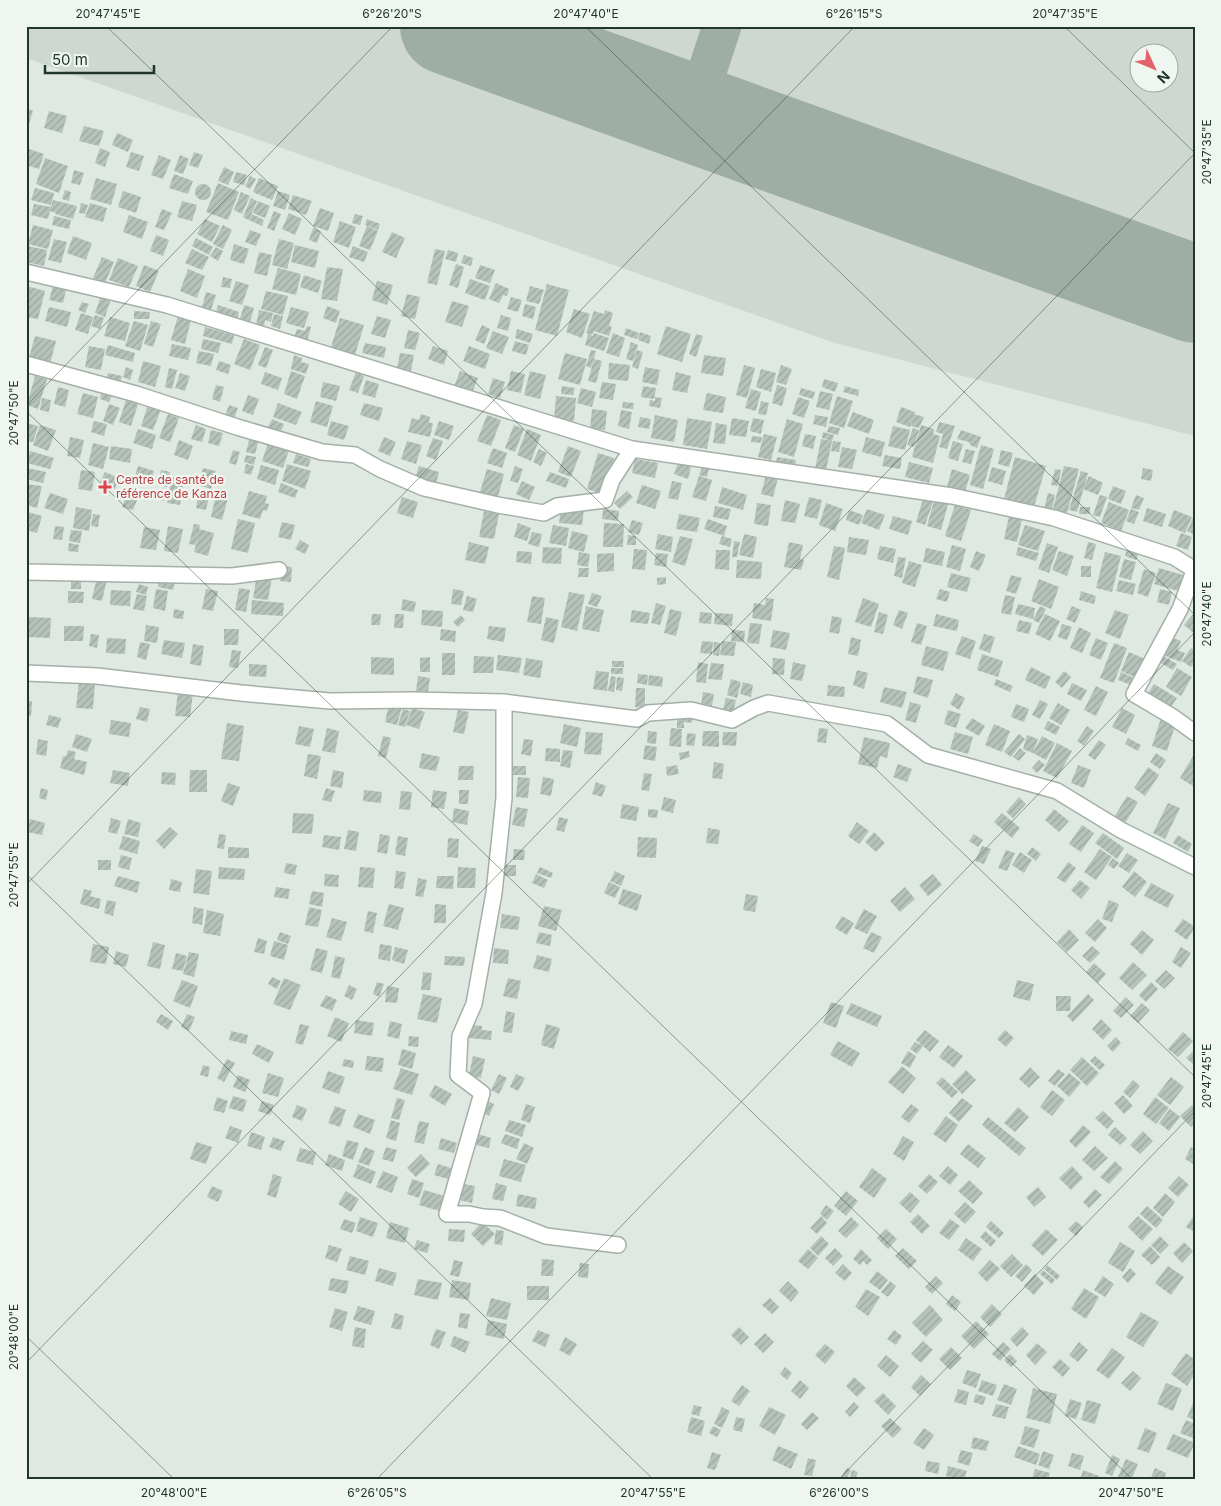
<svg xmlns="http://www.w3.org/2000/svg" width="1221" height="1506" viewBox="0 0 1221 1506" font-family="Inter,sans-serif">
	<style>
		.built { fill: #ced8d0; fill-rule: evenodd }
		.lines { fill: none; stroke-linecap: round; stroke-linejoin: round }
		.taxiway { stroke: #9eaea4; stroke-width: 39 }
		.runway { stroke: #9eaea4; stroke-width: 98 }
		.building { fill: url(#building-hatch) }
		.minor-casing { stroke: #a3b0a7; stroke-width: 18 }
		.minor { stroke: #fff; stroke-width: 15 }
		.ticks { fill: none; stroke: #22372b; stroke-width: 1; stroke-opacity: 0.45 }
		.health-dot { fill: #e0444e; stroke: #eff6f0; stroke-width: 2 }
		.labels { text-anchor: middle; stroke-width: 4.5; stroke-linejoin: round; paint-order: stroke }
		.health-label { font-size: 12px; fill: #be3a42; stroke: #eff6f0; text-anchor: start }
		.neatline { fill: none; stroke: #22372b; stroke-width: 2 }
		.ticks-label { font-size: 12px; text-anchor: middle; fill: #22372b }
	</style>
	<defs>
		<pattern id="building-hatch" width="6" height="6" patternUnits="userSpaceOnUse" patternTransform="scale(1.25)"><rect width="6" height="6" fill="#b5c3ba"/><path d="M-1 1l2-2M0 6l6-6M5 7l2-2" fill="none" stroke="#9ba8a0"/></pattern>
	</defs>
	<rect width="100%" height="100%" fill="#dfe9e2"/>
	<path class="built" d="M26,26H1195V436L835,343L26,58ZM1138,52H1168V82H1138Z"/>
	<g class="lines">
		<path class="taxiway" d="M693,114L722,26"/>
		<path class="runway" d="M449,26L1195,294"/>
	</g>
	<path class="building" d="M26,108L33,111L28,127L26,126Z
		M49,111L67,116L62,133L44,128Z
		M84,126L104,131L99,146L79,141Z
		M117,133L133,140L128,152L112,145Z
		M100,148L110,152L105,167L95,163Z
		M29,149L44,154L39,169L26,165V156Z
		M131,152L144,156L139,171L126,167Z
		M194,152L203,155L198,168L189,165Z
		M159,155L171,160L163,179L151,175Z
		M180,155L189,159L183,174L174,171Z
		M45,158L68,166L59,193L36,184Z
		M224,167L234,172L228,185L218,181Z
		M74,170L84,173L80,185L71,183Z
		M236,172L247,175L244,185L233,182Z
		M174,174L193,181L188,194L169,188Z
		M250,176L256,179L250,189L245,186Z
		M96,178L117,184L111,205L90,199Z
		M259,178L278,186L272,200L253,192Z
		M218,183L239,192L228,220L206,212Z
		M195 192a8 8 0 1 1 16 0a8 8 0 1 1-16 0Z
		M35,188L54,193L51,205L31,200Z
		M65,190L71,192L69,201L62,199Z
		M123,191L141,197L136,213L118,207Z
		M278,191L290,195L285,210L273,206Z
		M241,192L250,196L242,214L234,210Z
		M293,195L312,201L306,215L288,209Z
		M251,198L257,201L249,220L243,217Z
		M53,200L77,206L73,219L55,214L56,213L50,211L48,219L31,215L34,204L51,207Z
		M182,201L197,205L192,221L177,217Z
		M258,201L270,206L265,218L253,213Z
		M81,203L88,205L85,214L79,213Z
		M90,203L107,208L103,222L85,217Z
		M320,208L334,213L328,231L313,226Z
		M162,209L172,213L164,230L155,227Z
		M274,211L281,214L274,231L267,228Z
		M289,213L302,219L295,235L282,229Z
		M252,214L264,220L262,226L249,220Z
		M355,214L363,216L360,225L352,223Z
		M129,215L148,222L142,239L123,232Z
		M54,216L71,220L69,229L52,225Z
		M205,219L220,226L212,242L197,234Z
		M367,219L380,224L378,230L365,225Z
		M340,221L356,227L349,248L333,242Z
		M33,225L53,230L48,249L28,244Z
		M223,225L232,230L223,249L213,244Z
		M367,226L378,231L370,250L359,246Z
		M313,228L321,231L317,243L309,240Z
		M250,230L261,234L256,246L245,242Z
		M392,232L405,238L396,258L382,252Z
		M156,235L169,240L163,256L150,251Z
		M73,236L92,243L86,260L67,253Z
		M196,238L213,247L209,255L192,246Z
		M54,239L67,242L61,263L48,260Z
		M279,239L294,243L287,269L272,265Z
		M234,244L249,249L244,264L230,260Z
		M295,245L319,251L315,268L291,262Z
		M27,246L47,250L44,266L26,262Z
		M353,246L368,252L364,262L349,257Z
		M216,247L223,251L218,261L210,256Z
		M192,249L209,257L202,270L185,263Z
		M435,249L445,251L437,285L427,283Z
		M448,250L458,253L456,262L445,259Z
		M259,252L272,255L267,276L254,273Z
		M464,255L473,258L471,266L461,263Z
		M102,257L114,262L105,283L93,278Z
		M118,258L138,266L129,287L109,280Z
		M456,264L464,267L458,288L449,285Z
		M144,265L159,271L150,292L136,286Z
		M480,265L495,270L490,283L475,278Z
		M327,267L343,269L337,301L321,299Z
		M278,268L301,274L296,295L272,289Z
		M188,269L205,276L197,298L180,291Z
		M304,275L322,281L318,293L300,287Z
		M223,277L232,279L230,288L221,287Z
		M470,279L490,286L485,300L465,293Z
		M236,281L249,285L242,305L229,301Z
		M377,281L393,285L387,305L372,300Z
		M496,283L509,289L507,296L503,295L499,303L489,299Z
		M547,284L569,290L557,336L535,330Z
		M27,286L45,291L38,319L26,317Z
		M53,286L66,290L63,303L49,300Z
		M530,286L544,290L539,304L526,301Z
		M266,291L288,296L283,315L261,309Z
		M206,292L216,295L211,310L202,307Z
		M407,294L420,297L415,319L401,316Z
		M101,296L111,299L105,317L95,313Z
		M511,297L522,300L518,312L507,309Z
		M452,301L469,306L462,327L445,322Z
		M82,302L89,304L85,313L78,310Z
		M525,304L536,307L533,319L522,316Z
		M218,305L239,312L237,320L216,313Z
		M244,305L254,308L250,322L240,319Z
		M327,306L340,311L336,323L323,318Z
		M49,307L71,312L67,327L45,321Z
		M291,307L309,312L304,328L286,323Z
		M574,309L590,314L582,338L566,332Z
		M259,310L273,313L271,322L265,320L264,327L256,325Z
		M605,310L613,313L609,326L612,327L609,336L594,331L592,335L586,333L594,311L604,314Z
		M134,311L150,312L149,319H134Z
		M81,313L93,317L88,334L75,330Z
		M274,314L283,316L280,329L271,326Z
		M95,315L104,318L100,329L91,326Z
		M501,315L511,318L508,331L497,328Z
		M178,316L191,320L185,344L171,340Z
		M377,316L391,320L385,338L371,334Z
		M110,317L130,323L125,341L104,336Z
		M340,318L364,325L355,355L331,347Z
		M134,321L148,325L140,351L125,346Z
		M151,321L161,324L153,347L144,344Z
		M482,325L490,329L484,344L475,340Z
		M307,326L311,327L307,341L294,338L297,329L305,331Z
		M666,326L691,334L682,362L657,354Z
		M205,327L234,335L232,344L203,336Z
		M626,328L639,333L637,339L624,335Z
		M517,329L533,334L530,343L515,338Z
		M408,330L420,333L415,350L404,348Z
		M493,331L509,337L502,354L486,348Z
		M640,332L651,336L649,344L638,340Z
		M594,333L609,338L604,351L585,345L588,334L593,336Z
		M613,333L625,338L619,357L606,353Z
		M696,334L703,336L696,357L689,354Z
		M35,336L56,341L50,364L29,358Z
		M203,339L221,343L218,353L201,349Z
		M244,339L260,345L250,370L234,364Z
		M515,341L529,345L526,355L512,351Z
		M631,342L638,345L633,361L626,359Z
		M365,343L386,347L384,358L362,353Z
		M172,344L191,348L188,360L169,356Z
		M108,345L135,353L133,362L105,355Z
		M89,346L105,349L101,370L85,367Z
		M433,346L448,351L444,365L428,359Z
		M469,346L490,354L485,369L463,361Z
		M265,347L273,350L266,368L258,365Z
		M591,350L596,351L591,368L586,366Z
		M637,350L643,352L638,369L632,367Z
		M199,351L214,354L211,366L196,363Z
		M400,353L414,355L411,371L397,368Z
		M565,353L587,359L580,385L558,379Z
		M294,355L302,358L301,362L309,364L306,374L291,369Z
		M704,355L726,358L723,376L701,373Z
		M594,359L602,361L596,383L588,381Z
		M143,361L161,366L155,387L138,382Z
		M219,361L231,365L228,374L216,370Z
		M609,363L630,365L628,381L608,379Z
		M744,365L755,368L747,398L736,395Z
		M781,365L792,369L786,385L776,382Z
		M126,367L133,370L130,380L123,377Z
		M645,367L660,370L657,385L642,382Z
		M169,368L177,370L172,389L165,387Z
		M761,369L776,373L771,392L756,387Z
		M291,371L305,376L297,399L284,394Z
		M460,371L478,378L471,395L453,389Z
		M511,371L525,374L521,393L507,390Z
		M530,371L546,375L540,399L524,395Z
		M265,372L282,378L278,390L261,384Z
		M356,372L364,376L358,393L349,390Z
		M676,372L691,376L687,393L672,390Z
		M108,373L122,376L119,387L105,383Z
		M180,373L190,376L185,391L175,388Z
		M35,376L47,379L38,409L27,405Z
		M493,378L505,382L500,398L488,394Z
		M824,379L838,383L835,392L822,387Z
		M366,380L379,384L375,398L362,394Z
		M323,382L340,386L336,401L320,397Z
		M602,382L616,384L613,400L599,398Z
		M216,385L224,387L220,402L212,399Z
		M777,385L787,388L782,406L772,403Z
		M562,386L575,388L573,395L561,394Z
		M643,386L656,388L654,399L641,397Z
		M845,386L859,390L858,396L843,392Z
		M58,387L69,390L65,407L54,404Z
		M581,388L596,392L592,407L577,403Z
		M801,388L815,392L813,399L799,395Z
		M103,389L113,392L109,402L100,399Z
		M751,389L761,392L756,411L745,408Z
		M820,391L833,394L829,410L816,407Z
		M83,393L98,397L93,418L77,414Z
		M707,393L726,397L723,413L703,410Z
		M248,395L259,399L253,415L242,411Z
		M556,396L576,398L574,421L554,420Z
		M837,396L853,401L844,428L829,423Z
		M655,397L662,398L660,408L649,406L650,400L655,401Z
		M798,397L810,401L804,418L792,414Z
		M42,398L51,400L49,412L40,410Z
		M126,400L138,404L131,426L119,422Z
		M316,401L333,406L327,427L310,422Z
		M761,401L769,403L766,415L758,414Z
		M623,402L634,403L633,409L622,408Z
		M278,403L302,412L296,425L273,417Z
		M364,403L383,408L379,421L360,415Z
		M109,404L120,408L113,425L103,421Z
		M148,405L161,409L153,430L141,426Z
		M229,405L238,408L234,419L225,416Z
		M901,407L915,412L914,414L924,417L919,428L911,426L913,419L910,427L896,422Z
		M592,409L607,411L605,430L590,429Z
		M621,410L632,412L629,429L618,426Z
		M853,412L874,420L869,434L847,426Z
		M168,414L179,418L170,442L159,438Z
		M421,414L430,417L429,422L433,424L430,437L408,432L412,418L419,420Z
		M487,415L501,420L491,446L477,441Z
		M655,415L678,420L674,442L651,438Z
		M815,415L828,417L826,427L813,424Z
		M640,417L651,419L649,429L638,427Z
		M687,418L712,422L707,449L683,445Z
		M732,418L749,421L746,437L729,435Z
		M753,418L764,420L761,434L750,431Z
		M272,419L284,424L280,434L267,429Z
		M787,419L803,424L794,457L778,452Z
		M94,421L107,424L104,436L91,432Z
		M331,421L349,426L344,440L327,435Z
		M439,421L454,426L449,440L434,435Z
		M939,422L955,426L947,449L939,447L943,434L936,432Z
		M26,423L38,426L33,442L26,441Z
		M716,423L727,425L725,444L713,443Z
		M40,425L56,430L48,451L33,445Z
		M196,425L206,429L202,442L191,439Z
		M514,425L524,429L515,452L505,448Z
		M921,425L934,429L933,434L940,436L933,463L912,457Z
		M829,426L840,428L838,435L827,432Z
		M893,426L910,430L905,450L888,446Z
		M913,428L919,430L914,447L907,445Z
		M138,429L156,435L152,449L133,443Z
		M527,429L541,435L531,461L517,455Z
		M211,430L223,433L219,446L208,443Z
		M961,430L981,437L977,448L970,445L969,442L957,439Z
		M823,432L834,435L832,441L822,438Z
		M764,434L777,437L771,460L758,457Z
		M805,434L816,436L813,449L802,446Z
		M752,436L762,437L761,443L751,442Z
		M70,437L84,440L80,458L67,456Z
		M250,437L259,439L255,454L246,452Z
		M384,437L396,442L390,456L378,451Z
		M866,437L885,442L881,457L862,452Z
		M433,438L443,441L436,460L426,456Z
		M821,439L832,441L826,471L815,469Z
		M179,440L193,446L188,460L174,455Z
		M269,440L290,447L283,468L262,461Z
		M407,441L422,445L416,464L401,459Z
		M833,441L841,442L839,452L831,451Z
		M953,441L963,444L958,461L948,458Z
		M93,443L109,447L103,469L88,465Z
		M981,445L994,449L983,489L970,485Z
		M111,446L132,449L130,463L109,459Z
		M568,446L581,451L571,477L558,472Z
		M842,447L857,450L852,469L838,467Z
		M493,448L507,453L502,468L487,463Z
		M539,449L547,453L541,466L533,462Z
		M966,449L975,451L971,464L962,462Z
		M233,450L240,452L236,465L229,463Z
		M1001,450L1013,453L1009,467L998,464Z
		M30,451L54,458L50,469L27,463Z
		M598,453L614,458L603,494L587,489Z
		M296,454L311,459L308,467L293,463Z
		M246,455L256,457L254,465L244,462Z
		M885,455L902,458L900,469L882,466Z
		M777,457L796,460L794,471L775,467Z
		M1015,457L1046,466L1034,507L1004,499Z
		M635,459L658,463L655,478L632,473Z
		M909,462L933,468L929,483L905,477Z
		M678,463L691,467L688,479L674,474Z
		M246,464L254,466L251,475L244,473Z
		M287,464L311,471L305,489L282,481Z
		M261,465L279,470L275,485L257,479Z
		M138,466L154,471L150,485L134,480Z
		M419,466L439,472L435,488L414,482Z
		M515,466L523,469L518,483L510,481Z
		M1064,466L1079,469L1066,517L1052,513Z
		M702,467L709,469L707,477L699,475Z
		M992,467L1006,471L1002,485L988,481Z
		M27,468L46,472L43,483L26,479Z
		M203,468L216,471L211,489L198,485Z
		M1143,468L1153,470L1151,481L1141,479Z
		M487,469L504,474L498,497L480,492Z
		M952,469L970,475L965,492L947,487Z
		M1055,469L1061,470L1058,486L1051,485Z
		M81,470L95,472L92,491L78,489Z
		M161,470L170,472L167,487L158,485Z
		M1081,471L1088,473L1077,512L1069,510Z
		M105,472L119,478L115,489L100,482Z
		M550,472L569,479L566,488L546,481Z
		M766,475L778,478L773,497L761,494Z
		M699,476L712,480L706,501L692,497Z
		M1089,476L1103,483L1098,495L1083,489Z
		M172,477L184,478L180,505L167,503Z
		M522,481L535,487L529,500L516,494Z
		M672,481L682,483L678,500L668,498Z
		M281,483L298,490L295,498L278,492Z
		M26,484L42,486L37,508L26,505L28,493H26Z
		M642,485L661,491L655,509L636,503Z
		M130,486L141,490L133,510L122,507Z
		M1113,486L1126,491L1121,504L1108,499Z
		M722,487L747,495L743,510L718,503Z
		M156,490L166,492L164,501L154,498Z
		M199,491L210,493L206,510L196,508Z
		M217,491L229,494L222,520L211,517Z
		M249,491L267,496L265,503L269,504L267,511L263,510L260,519L242,514Z
		M627,491L633,497L620,509L614,503Z
		M50,493L68,499L63,514L44,508Z
		M1048,493L1055,495L1051,514L1043,513Z
		M1100,495L1107,497L1100,517L1093,515Z
		M1136,495L1144,498L1139,510L1131,508Z
		M924,496L934,499L925,525L916,522Z
		M402,497L418,502L413,518L397,513Z
		M809,497L822,500L817,519L804,516Z
		M935,497L949,501L941,530L927,526Z
		M785,500L800,504L795,523L781,521Z
		M1109,502L1129,510L1121,531L1101,523Z
		M757,503L771,505L768,526L754,524Z
		M826,503L843,509L835,531L819,525Z
		M955,505L971,510L961,541L945,536Z
		M715,506L731,509L728,520L713,517Z
		M76,507L92,510L89,531L73,528Z
		M1080,507H1090V514H1079Z
		M561,508L584,510L582,525L559,523Z
		M1147,508L1166,514L1162,527L1143,521Z
		M603,509L619,511L618,521L602,519Z
		M867,509L885,515L879,530L861,523Z
		M1131,509L1139,512L1134,524L1126,521Z
		M849,510L863,515L859,525L846,520Z
		M1174,510L1192,517L1185,533L1168,526Z
		M484,511L499,514L494,539L479,537Z
		M28,512L42,516L37,533L26,530Z
		M1195,513V529L1193,534L1187,531Z
		M93,514L100,515L98,527L91,526Z
		M679,514L700,518L697,532L676,529Z
		M893,516L912,521L908,535L889,529Z
		M1009,516L1022,519L1017,542L1004,539Z
		M238,519L255,523L248,553L231,549Z
		M708,519L727,526L724,536L704,529Z
		M632,520L643,523L639,535L628,532Z
		M282,522L295,525L291,540L278,537Z
		M518,523L531,528L527,541L514,537Z
		M604,523L624,524L623,547H603Z
		M194,524L200,525L199,529L214,533L208,556L194,552L198,536L195,545L189,544Z
		M553,525L569,528L566,546L549,543Z
		M1025,525L1045,531L1038,551L1018,545Z
		M55,526L64,527L62,540L53,539Z
		M168,526L183,529L178,553L164,551Z
		M144,527L160,530L156,550L140,548Z
		M71,530L82,531L80,543L69,541Z
		M572,531L588,535L584,552L568,548Z
		M532,532L542,534L539,547L528,544Z
		M1181,533L1192,537L1188,550L1176,546Z
		M658,534L673,537L671,552L655,549Z
		M744,534L757,537L753,558L739,555Z
		M628,535L636,536V545H627Z
		M680,536L693,539L685,566L672,562Z
		M722,536L732,539L730,547L719,544Z
		M849,537L869,540L866,555L847,552Z
		M300,540L309,545L305,554L295,549Z
		M734,541L740,542L737,557H732Z
		M469,542L489,547L485,564L465,560Z
		M789,542L803,545L800,559L804,560L801,570L784,567Z
		M1088,542L1096,544L1092,560L1084,558Z
		M69,543L79,545L78,552L68,551Z
		M1047,543L1058,547L1049,573L1038,569Z
		M952,545L966,549L960,571L946,567Z
		M834,546L845,548L839,580L827,577Z
		M880,546L896,549L893,563L877,559Z
		M543,547L562,548L561,564L542,563Z
		M1018,547L1039,553L1036,561L1016,555Z
		M926,548L945,552L942,566L923,562Z
		M634,549L647,550L645,570L632,569Z
		M1127,549L1139,553L1136,560L1125,556Z
		M716,550H730L729,570L715,569Z
		M517,551L532,552L531,564L516,562Z
		M976,551L986,555L979,571L970,567Z
		M1059,551L1074,556L1067,576L1052,570Z
		M579,552L590,554L588,567L577,565Z
		M1105,552L1121,556L1112,592L1096,588Z
		M614,553V571L597,572V554Z
		M656,553L668,554L666,567L654,565Z
		M898,557L906,558L902,578L894,576Z
		M1124,559L1136,562L1131,580L1119,577Z
		M737,560L762,562L761,579L736,578Z
		M909,561L922,565L915,587L902,583Z
		M281,566L292,567L291,582L280,581Z
		M1081,566H1091V577H1081Z
		M579,568H589L588,577H578Z
		M1159,568L1183,575L1178,591L1154,584Z
		M1144,569L1156,573L1148,597L1137,593Z
		M951,573L971,578L967,592L947,587Z
		M257,574L272,577L268,600L253,598Z
		M1011,575L1022,578L1016,594L1006,591Z
		M97,577L107,579L102,601L92,599Z
		M666,577V584L657,585V578Z
		M159,579L175,582L173,590L158,587Z
		M1039,579L1059,587L1051,609L1031,601Z
		M71,580H81V589H71Z
		M1119,580L1136,584L1133,595L1116,591Z
		M139,584L148,587L146,595L136,592Z
		M239,588L250,590L246,612L235,610Z
		M156,589L168,591L165,611L153,608Z
		M206,589L218,591L213,611L202,609Z
		M453,589L464,591L461,605L451,604Z
		M940,589L950,592L947,602L936,599Z
		M1160,589L1172,592L1169,605L1157,602Z
		M111,590L131,591L130,606L110,605Z
		M68,591L84,592L83,603H68Z
		M1081,591L1096,596L1094,604L1079,600Z
		M569,592L585,595L577,631L561,627Z
		M592,593L602,596L597,607L588,604Z
		M137,594L147,596L144,611L133,609Z
		M1005,595L1015,597L1011,615L1001,613Z
		M467,596L477,599L473,612L463,610Z
		M532,596L545,598L541,624L527,622Z
		M766,598L774,599L771,621L752,618L754,603L765,605Z
		M863,598L879,604L871,627L855,622Z
		M403,599L416,602L414,612L401,610Z
		M252,600L284,603L283,616L251,614Z
		M656,603L666,606L660,625L651,623Z
		M1018,604L1035,608L1033,619L1015,614Z
		M586,606L604,610L599,632L582,629Z
		M1040,606L1046,609L1039,623L1033,620Z
		M1072,606L1081,610L1075,623L1066,619Z
		M174,609L184,611L183,619L173,618Z
		M670,609L682,612L676,636L664,633Z
		M422,610L443,611L442,627L421,625Z
		M632,610L650,613L648,624L630,622Z
		M899,610L908,613L902,629L893,625Z
		M1115,610L1129,615L1120,639L1105,633Z
		M700,612L712,613L711,624L699,623Z
		M879,612L888,615L883,634L874,632Z
		M715,613L733,614L732,626L714,624Z
		M1194,613L1195,614V634L1184,625Z
		M372,614H381L380,625H371Z
		M395,614H404L403,628H394Z
		M936,614L959,620L957,631L933,626Z
		M1045,614L1060,621L1050,641L1035,634Z
		M461,615L465,620L458,627L453,622Z
		M832,616L842,618L839,634L829,632Z
		M29,617L51,618L50,638L28,637Z
		M546,617L559,620L554,643L541,640Z
		M1019,620L1032,623L1029,634L1016,631Z
		M750,623L762,624L759,644L747,643Z
		M917,623L927,626L921,645L911,642Z
		M1062,624L1072,627L1067,640L1058,637Z
		M146,625L159,627L157,643L144,641Z
		M64,626H84L83,641H64Z
		M489,626L506,628L504,642L487,639Z
		M1079,627L1091,633L1082,653L1070,648Z
		M224,629H239L238,645H224Z
		M441,629L456,631L455,642L440,640Z
		M732,630L745,631L744,642L731,641Z
		M773,630L790,633L786,650L770,647Z
		M91,634L99,635L97,648L89,646Z
		M984,634L995,637L990,653L979,649Z
		M962,636L976,641L970,659L955,654Z
		M851,637L861,640L858,656L848,654Z
		M1171,637L1181,641L1177,650L1185,653L1181,662L1163,655Z
		M107,638L126,639L125,654L106,653Z
		M1096,638L1108,643L1101,660L1089,655Z
		M164,640L185,643L182,658L161,654Z
		M702,641L713,642L712,654L700,653Z
		M722,641L736,642L734,656L720,655Z
		M140,642L150,644L146,660L137,657Z
		M714,642L721,643L719,656L713,655Z
		M1114,643L1127,648L1114,683L1100,678Z
		M193,644L204,646L201,666L190,664Z
		M926,646L949,652L943,671L921,665Z
		M1191,648L1195,650V662L1191,667L1182,661Z
		M232,650L241,651L238,668L229,667Z
		M1129,652L1145,659L1137,678L1121,671Z
		M442,653H455V675H442Z
		M982,654L1003,661L998,677L977,670Z
		M498,655L522,658L519,673L496,670Z
		M1161,655L1177,664L1173,670L1157,661Z
		M474,656L494,657L493,673H473Z
		M371,657L394,658V675L371,674Z
		M430,657V672H420V658Z
		M526,658L543,661L540,678L523,675Z
		M773,658L785,659L784,675L772,674Z
		M612,661H624V667H612Z
		M698,662L708,664L706,683L696,682Z
		M793,662L806,665L802,681L790,679Z
		M711,663L724,664L722,680L708,679Z
		M249,664L267,665L266,677L249,676Z
		M1031,667L1051,677L1045,689L1025,680Z
		M611,668H623V674H611Z
		M1177,668L1192,677L1181,696L1166,687Z
		M857,670L868,673L864,689L853,685Z
		M596,671L609,672L607,691L593,689Z
		M1064,671L1071,677L1062,688L1055,682Z
		M1121,672L1134,678L1131,685L1118,680Z
		M638,674L648,675L647,685L637,683Z
		M649,675L663,677L662,687L648,685Z
		M418,676L430,678L428,692L416,691Z
		M611,676L616,677L614,692L608,691Z
		M917,676L933,680L928,698L913,693Z
		M617,677L624,678L622,691L616,690Z
		M731,679L741,682L737,698L727,695Z
		M996,679L1013,686L1010,692L994,685Z
		M79,681L95,682L93,709L76,708Z
		M743,682L753,685L751,697L740,694Z
		M1072,683L1087,690L1081,701L1067,694Z
		M1154,684L1177,698L1169,710L1146,696Z
		M828,685L845,687L844,697L827,696Z
		M1096,686L1108,692L1096,716L1084,710Z
		M884,687L907,692L902,708L880,702Z
		M636,688H645V707H635Z
		M178,691L193,693L190,717L175,716Z
		M703,692L714,694L711,712L700,711Z
		M956,693L965,698L959,710L950,704Z
		M726,698L736,700L732,716L722,713Z
		M1040,700L1048,704L1040,719L1032,715Z
		M26,701H32L31,716H26Z
		M910,702L921,705L916,723L905,720Z
		M1058,703L1070,710L1061,725L1049,718Z
		M389,704L402,707L397,725L385,722Z
		M1016,704L1029,709L1024,722L1011,717Z
		M140,707L150,709L147,722L136,719Z
		M412,708L425,712L419,729L406,725Z
		M1122,708L1135,715L1126,734L1112,727Z
		M403,709L410,711L405,727L398,725Z
		M458,710L469,712L464,734L453,732Z
		M948,710L961,714L956,728L944,724Z
		M682,714L693,715L692,723L684,722V728H677V720H681V725Z
		M49,715L61,718L58,728L46,725Z
		M972,718L985,726L979,736L965,728Z
		M1161,718L1176,723L1167,751L1152,746Z
		M111,720L131,723L129,737L109,734Z
		M1048,721L1060,727L1056,735L1044,729Z
		M227,723L244,726L239,761L221,759Z
		M564,724L581,728L577,747L560,743Z
		M994,724L1010,731L1002,752L985,745Z
		M299,726L314,729L310,747L295,744Z
		M1087,726L1094,731L1084,746L1077,741Z
		M327,728L339,731L335,753L322,751Z
		M671,728L682,729L681,747L669,746Z
		M819,728L828,729L826,743L817,742Z
		M648,731L657,732L656,744L647,743Z
		M703,731H719V747L702,746Z
		M586,732L603,733L601,755L584,754Z
		M723,732H737L736,746L722,745Z
		M955,732L973,737L968,754L950,749Z
		M687,733L696,734L694,746L686,745Z
		M76,734L92,739L87,752L72,747Z
		M1019,734L1025,739L1011,757L1004,752Z
		M1027,735L1038,739L1033,753L1042,736L1055,743L1046,760L1033,753L1023,749Z
		M383,736L391,738L386,758L378,756Z
		M864,737L890,743L887,758L880,756L877,768L858,764Z
		M1128,738L1141,745L1138,751L1125,744Z
		M38,739L48,741L46,756L36,754Z
		M524,739L533,740L531,756L521,754Z
		M1099,740L1106,745L1095,760L1088,755Z
		M1057,743L1072,751L1057,778L1043,771Z
		M645,745L657,747L655,761L643,759Z
		M546,748L560,749V762L545,761Z
		M1020,748L1026,753L1019,761L1013,757Z
		M68,750L76,752L74,759L87,762L84,775L60,768L63,756H66Z
		M563,750L573,751L570,768L560,766Z
		M689,751L690,757L680,760L679,753Z
		M422,753L440,757L436,771L419,768Z
		M1156,753L1166,760L1160,769L1150,762Z
		M308,754L321,756L317,779L304,776Z
		M1193,756L1195,758V784L1193,786L1180,778Z
		M1039,760L1045,765L1037,773L1032,768Z
		M714,762L724,764L722,779L712,778Z
		M898,764L912,769L907,782L893,777Z
		M677,765L679,774L667,776L666,767Z
		M1078,765L1091,770L1084,788L1071,783Z
		M459,766H474L473,780H458Z
		M510,766H526V775H510Z
		M1148,767L1159,775L1145,796L1134,788Z
		M113,770L130,773L128,786L110,783Z
		M190,770H207V792H189Z
		M333,770L344,772L342,788L330,786Z
		M162,772L176,773L175,785L161,784Z
		M644,773L652,774L649,791L641,790Z
		M518,777L530,778L528,798L516,797Z
		M543,777L554,779L551,796L540,794Z
		M596,782L606,786L602,797L592,794Z
		M228,783L240,787L233,806L221,801Z
		M41,788L48,790L46,800L39,798Z
		M326,788L335,791L331,802L322,800Z
		M364,790L382,792L381,803L363,801Z
		M433,790L447,792L444,809L431,807Z
		M459,790H469L468,804H459Z
		M401,791L412,792L410,810L399,809Z
		M1127,796L1138,802L1124,825L1113,819Z
		M664,797L676,800L673,813L661,810Z
		M1019,797L1026,804L1013,818L1006,812Z
		M1168,803L1180,808L1165,839L1153,833Z
		M622,804L639,807L636,821L620,818Z
		M516,807L528,809L524,827L512,825Z
		M454,808L469,811L467,825L452,822Z
		M648,809L658,810L657,818L648,817Z
		M1054,809L1069,821L1059,832L1045,820Z
		M293,813L314,814L312,834L292,833Z
		M1002,813L1020,828L1012,838L994,822Z
		M559,817L568,819L564,832L556,830Z
		M111,818L121,821L117,834L108,832Z
		M30,819L45,823L42,835L27,832Z
		M128,819L141,823L138,837L124,834Z
		M857,822L869,831L859,844L848,836Z
		M1082,825L1094,833L1081,852L1069,844Z
		M170,827L178,834L164,849L156,841Z
		M708,828L720,830L718,844L706,843Z
		M348,830L359,832L356,851L344,849Z
		M874,832L885,843L876,852L865,842Z
		M1103,833L1124,848L1117,859L1095,843Z
		M219,834L226,835L224,849L217,848Z
		M380,834L390,836L387,854L377,852Z
		M974,834L983,840L978,847L969,841Z
		M324,835L341,837L339,850L322,847Z
		M1178,835L1192,844L1188,852L1173,843Z
		M123,836L140,841L137,854L119,849Z
		M398,836L408,838L405,856L395,854Z
		M638,837L657,838L656,858L637,857Z
		M448,838L459,839L458,858L447,857Z
		M982,846L991,849L984,864L975,861Z
		M228,847L249,848V858H228Z
		M1032,847L1041,854L1036,861L1027,854Z
		M514,849L525,850L524,860H513Z
		M1100,849L1112,857L1096,880L1084,872Z
		M1006,850L1015,853L1007,871L998,868Z
		M1020,852L1032,860L1024,873L1012,865Z
		M1127,853L1138,860L1129,873L1118,866Z
		M121,855L132,858L129,870L118,867Z
		M1113,858L1119,863L1114,869L1108,865Z
		M98,860H111V870H98Z
		M1068,862L1076,868L1065,883L1057,878Z
		M286,863L297,865L295,875L284,873Z
		M500,865H516V876H499Z
		M219,867L245,869L244,880L218,879Z
		M360,867L375,868L373,888L358,887Z
		M458,867L476,868L475,888H457Z
		M540,867L553,873L551,878L537,873Z
		M196,869L212,871L209,895L193,893Z
		M396,871L406,872L403,889L394,888Z
		M615,871L625,876L621,886L610,881Z
		M1134,871L1147,882L1135,897L1122,887Z
		M325,874L339,875L338,887L324,886Z
		M536,874L548,880L544,888L532,883Z
		M933,874L942,885L928,896L919,885Z
		M118,876L140,882L137,893L114,886Z
		M437,876H454L453,889L436,888Z
		M418,878L427,880L423,897L415,896Z
		M171,879L182,882L180,892L169,890Z
		M1080,880L1090,888L1081,899L1071,890Z
		M609,882L620,887L615,898L604,893Z
		M1151,883L1174,895L1168,908L1144,896Z
		M276,887L290,889L288,899L274,897Z
		M905,887L915,899L900,912L890,901Z
		M84,889L92,891L90,896L101,899L99,909L80,904Z
		M623,889L642,895L637,911L618,904Z
		M312,891L324,893L322,907L309,904Z
		M746,894L758,896L755,912L743,910Z
		M107,900L116,902L113,916L104,913Z
		M1109,900L1119,904L1112,922L1102,919Z
		M389,904L404,908L398,930L383,926Z
		M435,904L446,905V923H434Z
		M544,906L562,910L556,931L538,926Z
		M194,907L204,909L202,925L192,923Z
		M309,907L322,910L318,927L305,925Z
		M864,909L877,916L867,934L854,928Z
		M207,910L224,914L220,936L203,933Z
		M368,911L377,913L373,933L364,931Z
		M502,914L520,917L518,930L500,928Z
		M842,916L854,923L847,935L835,928Z
		M332,918L347,922L341,941L326,937Z
		M1098,919L1107,928L1095,942L1085,933Z
		M1183,919L1195,927L1187,940L1174,931Z
		M1069,929L1079,940L1067,952L1057,942Z
		M1142,930L1154,940L1142,955L1130,944Z
		M280,932L291,936L288,944L277,940Z
		M539,932L552,935L550,946L536,943Z
		M871,932L882,937L874,953L863,948Z
		M258,938L267,941L264,954L254,952Z
		M274,941L288,945L284,960L270,956Z
		M153,942L165,945L160,969L147,966Z
		M93,944L109,947L106,964L90,962Z
		M380,944L392,946L390,961L378,959Z
		M1092,946L1100,953L1090,963L1082,956Z
		M395,947L408,950L404,964L392,960Z
		M1181,947L1191,953L1181,968L1172,962Z
		M316,948L328,951L322,973L310,970Z
		M494,948L509,950L508,964L493,963Z
		M116,951L129,955L126,967L113,964Z
		M189,952L199,954L194,977L183,974Z
		M176,953L187,956L183,971L172,969Z
		M537,955L552,959L549,972L533,968Z
		M335,956L345,958L340,979L331,977Z
		M445,956L465,957L464,966L444,965Z
		M1133,962L1147,975L1132,990L1119,978Z
		M1094,963L1106,974L1098,983L1086,972Z
		M1166,970L1175,978L1164,989L1155,981Z
		M423,972L432,973L430,990H421Z
		M272,977L281,981L277,989L268,984Z
		M284,978L301,985L290,1010L273,1004Z
		M508,978L521,981L517,999L503,996Z
		M182,980L198,986L190,1008L173,1001Z
		M1017,980L1034,984L1030,1001L1013,997Z
		M377,982L384,984L379,997L373,994Z
		M1151,982L1158,989L1146,1002L1139,995Z
		M349,985L357,989L352,1000L344,996Z
		M387,986L399,988L397,1003L385,1002Z
		M423,994L442,998L437,1023L417,1019Z
		M1088,994L1094,1000L1073,1022L1067,1016Z
		M326,995L337,1000L332,1011L320,1006Z
		M1056,996H1071L1070,1011H1056Z
		M1126,997L1134,1005L1121,1018L1113,1011Z
		M831,1002L844,1006L836,1028L823,1023Z
		M851,1003L882,1016L877,1027L846,1014Z
		M1142,1003L1150,1010L1138,1023L1130,1016Z
		M506,1011L515,1013L512,1033L503,1032Z
		M161,1014L173,1021L168,1030L156,1022Z
		M187,1014L195,1017L189,1031L181,1027Z
		M335,1017L349,1023L341,1042L327,1036Z
		M1101,1019L1112,1030L1103,1040L1092,1029Z
		M356,1020L374,1023L372,1036L354,1033Z
		M390,1021L402,1024L399,1039L387,1036Z
		M300,1024L309,1026L303,1045L295,1043Z
		M546,1024L560,1028L554,1049L541,1045Z
		M471,1025L482,1026V1030L492,1031L491,1040L469,1038Z
		M925,1030L939,1041L930,1052L916,1040Z
		M1005,1030L1014,1038L1006,1047L997,1039Z
		M231,1031L248,1035L246,1044L229,1040Z
		M1183,1032L1193,1041L1178,1057L1168,1049Z
		M409,1036L419,1037L418,1047L408,1046Z
		M1116,1037L1121,1043L1113,1052L1107,1046Z
		M838,1041L860,1053L852,1067L830,1055Z
		M915,1042L923,1046L917,1054L910,1049Z
		M257,1044L274,1052L269,1063L252,1054Z
		M948,1045L963,1056L954,1068L939,1057Z
		M402,1049L416,1053L412,1069L398,1065Z
		M1195,1049V1066L1186,1058Z
		M908,1051L916,1056L910,1068L901,1063Z
		M367,1056L384,1058L382,1072L365,1070Z
		M473,1056L485,1059L481,1078L469,1076Z
		M1095,1056L1105,1065L1100,1070L1090,1061Z
		M1082,1057L1099,1073L1087,1086L1070,1070Z
		M227,1059L235,1063L224,1082L217,1078Z
		M344,1059L354,1061L353,1068L342,1066Z
		M203,1065L210,1067L208,1077L200,1075Z
		M902,1066L916,1078L903,1094L888,1082Z
		M1030,1067L1040,1077L1029,1088L1019,1079Z
		M401,1068L419,1074L412,1095L393,1089Z
		M1058,1069L1065,1074L1055,1086L1048,1081Z
		M966,1070L976,1080L962,1094L952,1084Z
		M328,1071L345,1077L339,1094L322,1088Z
		M268,1073L284,1078L278,1097L262,1093Z
		M1069,1073L1081,1083L1069,1097L1057,1086Z
		M499,1074L507,1078L499,1094L491,1090Z
		M516,1074L525,1078L518,1091L510,1087Z
		M238,1075L250,1080L245,1092L233,1087Z
		M942,1077L958,1092L952,1098L936,1083Z
		M1171,1077L1184,1087L1170,1105L1157,1095Z
		M1133,1080L1140,1086L1130,1098L1123,1092Z
		M435,1085L452,1094L445,1106L429,1096Z
		M1052,1090L1065,1100L1052,1116L1040,1107Z
		M1123,1095L1133,1106L1124,1114L1114,1103Z
		M233,1096L247,1100L243,1112L229,1108Z
		M217,1097L228,1101L224,1113L213,1110Z
		M1155,1097L1169,1108L1156,1124L1143,1114Z
		M397,1098L405,1100L399,1120L391,1118Z
		M962,1098L973,1106L959,1122L949,1113Z
		M486,1100L494,1104L489,1116L481,1112Z
		M262,1101L274,1105L270,1115L258,1111Z
		M526,1104L535,1107L530,1123L521,1120Z
		M911,1104L919,1110L909,1123L901,1117Z
		M297,1105L307,1109L302,1121L292,1117Z
		M1192,1105L1195,1108V1123L1191,1127L1180,1116Z
		M335,1106L346,1110L340,1127L328,1123Z
		M1018,1107L1029,1117L1015,1132L1004,1123Z
		M1170,1109L1180,1117L1169,1131L1159,1123Z
		M1103,1111L1114,1121L1107,1129L1095,1118Z
		M358,1114L375,1120L370,1134L353,1127Z
		M946,1116L958,1125L946,1143L933,1134Z
		M988,1117L1026,1148L1019,1156L982,1125Z
		M391,1120L400,1123L396,1141L386,1138Z
		M509,1120L526,1125L522,1137L505,1131Z
		M419,1121L429,1123L424,1144L414,1142Z
		M1083,1125L1091,1132L1076,1148L1069,1141Z
		M230,1126L242,1130L238,1143L225,1138Z
		M1115,1127L1127,1138L1120,1145L1108,1135Z
		M1143,1131L1153,1141L1140,1154L1130,1145Z
		M251,1132L265,1137L261,1150L247,1146Z
		M478,1134L491,1138L489,1148L476,1145Z
		M505,1134L520,1139L517,1149L501,1143Z
		M903,1136L914,1142L904,1161L893,1154Z
		M273,1137L285,1141L281,1151L269,1147Z
		M441,1138L457,1143L454,1153L438,1149Z
		M347,1140L359,1143L353,1160L342,1156Z
		M196,1142L212,1147L206,1164L190,1159Z
		M524,1143L534,1148L527,1164L516,1159Z
		M968,1144L986,1158L978,1168L960,1154Z
		M1095,1146L1108,1158L1094,1171L1082,1160Z
		M365,1147L375,1151L369,1166L358,1162Z
		M386,1147L397,1150L393,1162L382,1159Z
		M1191,1147L1195,1149V1165L1185,1159Z
		M300,1148L316,1152L313,1165L296,1161Z
		M329,1154L345,1160L342,1171L325,1165Z
		M421,1154L430,1164L416,1177L407,1168Z
		M504,1159L526,1165L521,1182L499,1176Z
		M1115,1161L1123,1169L1109,1184L1100,1177Z
		M358,1164L376,1172L371,1184L353,1177Z
		M438,1164L451,1168L448,1179L434,1175Z
		M948,1166L958,1175L950,1185L939,1176Z
		M1072,1166L1083,1178L1071,1190L1059,1178Z
		M872,1168L887,1179L874,1198L859,1187Z
		M383,1171L398,1177L392,1193L376,1187Z
		M273,1174L282,1177L276,1198L267,1195Z
		M929,1174L938,1182L927,1194L918,1186Z
		M1179,1176L1189,1185L1178,1197L1168,1188Z
		M412,1179L424,1183L419,1198L407,1194Z
		M969,1180L983,1193L973,1204L958,1191Z
		M458,1183L475,1186L472,1203L455,1199Z
		M496,1183L507,1186L503,1201L492,1199Z
		M212,1186L223,1191L218,1202L207,1197Z
		M1038,1187L1046,1197L1034,1207L1026,1197Z
		M1095,1189L1102,1195L1089,1208L1083,1202Z
		M424,1190L448,1197L443,1212L419,1205Z
		M346,1191L359,1199L351,1212L338,1204Z
		M846,1191L858,1201L846,1216L834,1206Z
		M910,1192L920,1201L910,1213L899,1203Z
		M1165,1193L1175,1202L1163,1217L1153,1208Z
		M518,1194L537,1198L535,1209L516,1206Z
		M965,1202L976,1212L965,1224L954,1214Z
		M826,1205L834,1211L827,1220L820,1214Z
		M1147,1206L1163,1220L1156,1228L1140,1214Z
		M918,1214L930,1226L922,1234L910,1222Z
		M1195,1214V1232L1186,1227Z
		M821,1216L827,1223L817,1234L810,1228Z
		M1138,1216L1153,1229L1142,1241L1128,1227Z
		M360,1217L378,1223L373,1237L356,1231Z
		M851,1217L859,1225L846,1238L838,1231Z
		M344,1219L356,1223L352,1233L340,1229Z
		M950,1219L960,1226L949,1240L939,1233Z
		M991,1221L1004,1233L999,1238L986,1227Z
		M1076,1221L1083,1227L1076,1236L1068,1229Z
		M390,1222L409,1228L405,1243L386,1238Z
		M482,1222L495,1234L483,1246L471,1234Z
		M449,1229L465,1230L464,1242L448,1241Z
		M886,1229L897,1239L888,1249L877,1238Z
		M1046,1229L1058,1240L1043,1256L1031,1245Z
		M496,1230L504,1231L502,1245L494,1244Z
		M985,1231L996,1241L991,1247L980,1237Z
		M821,1236L829,1244L818,1256L810,1248Z
		M1160,1236L1169,1245L1160,1254L1151,1245Z
		M966,1238L982,1249L973,1261L958,1250Z
		M417,1240L430,1244L427,1253L414,1249Z
		M1120,1242L1135,1251L1123,1272L1108,1263Z
		M1184,1242L1193,1251L1182,1263L1173,1253Z
		M329,1245L342,1249L337,1262L325,1258Z
		M1150,1246L1160,1257L1152,1265L1141,1255Z
		M835,1248L843,1256L833,1266L825,1258Z
		M903,1248L917,1261L909,1269L895,1256Z
		M808,1249L818,1258L808,1269L798,1261Z
		M861,1249L872,1260L867,1265L863,1261L860,1265L853,1259Z
		M1012,1254L1023,1265L1011,1277L1000,1266Z
		M350,1256L369,1261L365,1275L346,1270Z
		M542,1259L554,1260L553,1276H541Z
		M454,1260L463,1262L459,1277L450,1275Z
		M990,1260L1000,1269L987,1282L978,1273Z
		M580,1263L589,1264L588,1278L578,1277Z
		M843,1264L852,1273L845,1281L835,1273Z
		M1026,1264L1032,1270L1022,1282L1015,1276Z
		M1047,1265L1060,1276L1057,1280L1044,1269Z
		M1168,1266L1184,1277L1171,1295L1155,1283Z
		M379,1268L397,1273L393,1286L375,1281Z
		M1130,1268L1136,1274L1128,1283L1122,1277Z
		M1043,1270L1055,1280L1052,1284L1040,1274Z
		M877,1271L888,1280L880,1290L869,1282Z
		M1035,1274L1044,1283L1034,1295L1024,1286Z
		M936,1276L943,1283L932,1294L925,1287Z
		M1103,1276L1114,1284L1105,1297L1094,1290Z
		M331,1278L349,1281L346,1294L328,1290Z
		M418,1279L442,1283L438,1300L414,1295Z
		M452,1280L471,1283L469,1300L449,1297Z
		M788,1281L799,1292L791,1302L779,1291Z
		M890,1281L896,1286L888,1297L881,1292Z
		M527,1286H549V1300H527Z
		M1084,1288L1099,1297L1086,1319L1071,1309Z
		M866,1289L880,1297L868,1316L855,1307Z
		M952,1295L961,1302L955,1311L946,1304Z
		M491,1298L511,1303L507,1320L486,1316Z
		M770,1298L779,1307L772,1314L762,1305Z
		M992,1304L1002,1314L990,1327L980,1317Z
		M930,1305L943,1320L926,1337L912,1323Z
		M358,1306L375,1311L371,1325L353,1320Z
		M335,1308L348,1312L342,1331L329,1327Z
		M1141,1312L1159,1322L1143,1347L1126,1337Z
		M395,1313L404,1316L401,1330L391,1328Z
		M460,1313L470,1314L467,1329L458,1327Z
		M488,1320L507,1324L504,1339L485,1335Z
		M976,1321L989,1334L974,1349L961,1336Z
		M355,1327L366,1329L364,1348L352,1346Z
		M739,1327L749,1337L741,1345L731,1335Z
		M1022,1327L1029,1334L1017,1347L1010,1339Z
		M436,1329L446,1332L439,1349L430,1345Z
		M538,1330L550,1335L545,1347L532,1341Z
		M894,1330L902,1336L896,1345L887,1339Z
		M765,1333L774,1342L763,1353L754,1344Z
		M454,1336L470,1342L465,1353L450,1346Z
		M565,1337L577,1344L570,1356L559,1350Z
		M923,1341L933,1350L921,1363L911,1354Z
		M1003,1342L1011,1349L1000,1361L992,1354Z
		M1079,1342L1088,1350L1078,1362L1069,1355Z
		M1037,1343L1047,1352L1035,1365L1026,1355Z
		M825,1344L835,1352L825,1364L815,1355Z
		M951,1347L962,1358L950,1370L939,1359Z
		M1112,1348L1125,1357L1109,1379L1096,1370Z
		M1186,1353L1195,1360V1374L1187,1386L1171,1374Z
		M1010,1354L1017,1361L1011,1367L1004,1360Z
		M886,1355L899,1366L890,1377L877,1366Z
		M1060,1359L1070,1368L1063,1377L1052,1367Z
		M785,1367L792,1373L787,1380L780,1374Z
		M967,1370L981,1374L976,1388L962,1383Z
		M1133,1371L1141,1378L1130,1391L1121,1383Z
		M921,1375L931,1384L920,1396L911,1387Z
		M854,1377L866,1388L857,1397L846,1386Z
		M800,1380L809,1388L800,1399L791,1391Z
		M982,1380L997,1385L993,1396L978,1391Z
		M1166,1383L1182,1389L1173,1411L1157,1404Z
		M1004,1384L1017,1389L1011,1405L997,1400Z
		M742,1385L750,1391L739,1406L731,1401Z
		M1033,1388L1057,1394L1050,1424L1026,1418Z
		M958,1389L969,1392L966,1405L954,1402Z
		M883,1393L896,1406L888,1415L874,1401Z
		M976,1394L986,1397L983,1405L973,1402Z
		M1070,1399L1082,1403L1076,1419L1065,1416Z
		M1087,1400L1101,1404L1095,1424L1081,1420Z
		M854,1402L859,1407L850,1417L845,1412Z
		M1193,1403L1195,1404V1420L1187,1417Z
		M996,1404L1009,1407L1005,1419L992,1416Z
		M694,1405L702,1407L699,1416L691,1414Z
		M722,1407L730,1411L722,1428L714,1424Z
		M769,1407L786,1415L775,1435L759,1426Z
		M812,1412L819,1418L807,1430L801,1424Z
		M691,1417L705,1421L701,1436L687,1432Z
		M736,1417L745,1419L742,1432L733,1430Z
		M890,1418L902,1429L893,1438L881,1426Z
		M1186,1420L1195,1424V1439L1180,1433Z
		M713,1426L721,1430L717,1437L709,1433Z
		M1025,1426L1040,1430L1034,1448L1020,1444Z
		M924,1428L934,1435L924,1450L913,1443Z
		M1145,1428L1157,1433L1149,1453L1137,1449Z
		M1173,1434L1195,1443L1188,1458L1166,1449Z
		M973,1437L989,1441L986,1451L971,1448Z
		M778,1446L798,1454L791,1469L772,1460Z
		M1018,1446L1040,1454L1036,1465L1014,1457Z
		M961,1450L973,1453L969,1466L957,1462Z
		M1043,1451L1054,1455L1049,1469L1038,1465Z
		M712,1452L721,1455L715,1470L707,1468Z
		M1072,1453L1084,1456L1080,1470L1068,1466Z
		M1112,1455L1120,1459L1112,1476L1105,1473Z
		M808,1458L816,1460L812,1476L804,1475Z
		M1126,1459L1138,1464L1131,1480H1119L1117,1479Z
		M927,1461L940,1463L938,1474L925,1471Z
		M948,1466L967,1471L964,1480L946,1476Z
		M847,1468L851,1470L846,1480H843L840,1479Z
		M1155,1468L1166,1473L1164,1480H1150Z
		M1035,1469L1050,1473L1048,1480L1032,1479Z
		M852,1470L858,1472L855,1480H849Z
		M1083,1470L1099,1476L1097,1480H1080Z"/>
	<g class="lines">
		<g class="minor-casing">
			<path id="minor" d="M26,272L167,305L632,449L952,496L1054,518L1174,557L1195,570
				M26,364L136,394L237,427L322,452L355,455L380,469L424,488L498,505L544,513L557,506L605,500L612,480L632,449
				M1195,568L1180,609L1134,694L1173,717L1195,733
				M26,572L232,576L279,570
				M26,673L97,676L241,693L330,701L412,700L504,702L637,719L648,713L691,710L732,720L754,708L768,703L887,724L928,755L1057,791L1121,830L1195,867
				M504,702V798L494,893L474,1004L460,1036L458,1075L482,1093L447,1214H469L483,1217L500,1218L546,1236L618,1245"/>
		</g>
		<use href="#minor" class="minor"/>
	</g>
	<path class="ticks" d="M106,26L1195,1077M585,26L1195,615M1064,26L1195,153M26,406L393,26M26,411L1133,1480M26,874L654,1480M26,885L855,26M26,1336L175,1480M26,1363L1195,153M376,1480L1195,632M838,1480L1195,1111"/>
	<path class="health-dot" d="M102.5 479.5h5v5h5v5h-5v5h-5v-5h-5v-5h5z"/>
	<g class="labels">
		<g class="health-label">
			<text x="116" y="484">Centre de santé de<tspan x="116" dy="14">référence de Kanza</tspan></text>
		</g>
	</g>
	<rect width="1221" height="1506" fill="none" stroke="#eff6f0" stroke-width="55"/>
	<g transform="translate(1154 68) rotate(134)"><circle r="24" fill="#eff6f0" stroke="#9daaa1"/>
	<path d="M0-4L9 19L0 12L-9 19Z" fill="#e2636a"/>
	<text y="-8" font-size="14" font-weight="bold" text-anchor="middle" fill="#22372b">N</text>
	</g>
	<path d="M45 65v8h109v-8" fill="none" stroke="#22372b" stroke-width="2.5"/>
	<text x="52" y="65" font-size="15" fill="#22372b" stroke="#eff6f0" stroke-width="4" paint-order="stroke">50 m</text>
	<rect x="28" y="28" width="1166" height="1450" class="neatline"/>
	<g class="ticks-label">
		<text x="108" y="18">20°47'45"E</text>
		<text x="392" y="18">6°26'20"S</text>
		<text x="586" y="18">20°47'40"E</text>
		<text x="854" y="18">6°26'15"S</text>
		<text x="1065" y="18">20°47'35"E</text>
		<text transform="translate(1207 152) rotate(-90)" y="4">20°47'35"E</text>
		<text transform="translate(14 413) rotate(-90)" y="4">20°47'50"E</text>
		<text transform="translate(1207 614) rotate(-90)" y="4">20°47'40"E</text>
		<text transform="translate(14 875) rotate(-90)" y="4">20°47'55"E</text>
		<text transform="translate(1207 1076) rotate(-90)" y="4">20°47'45"E</text>
		<text transform="translate(14 1337) rotate(-90)" y="4">20°48'00"E</text>
		<text x="174" y="1497">20°48'00"E</text>
		<text x="377" y="1497">6°26'05"S</text>
		<text x="653" y="1497">20°47'55"E</text>
		<text x="839" y="1497">6°26'00"S</text>
		<text x="1131" y="1497">20°47'50"E</text>
	</g>
</svg>
